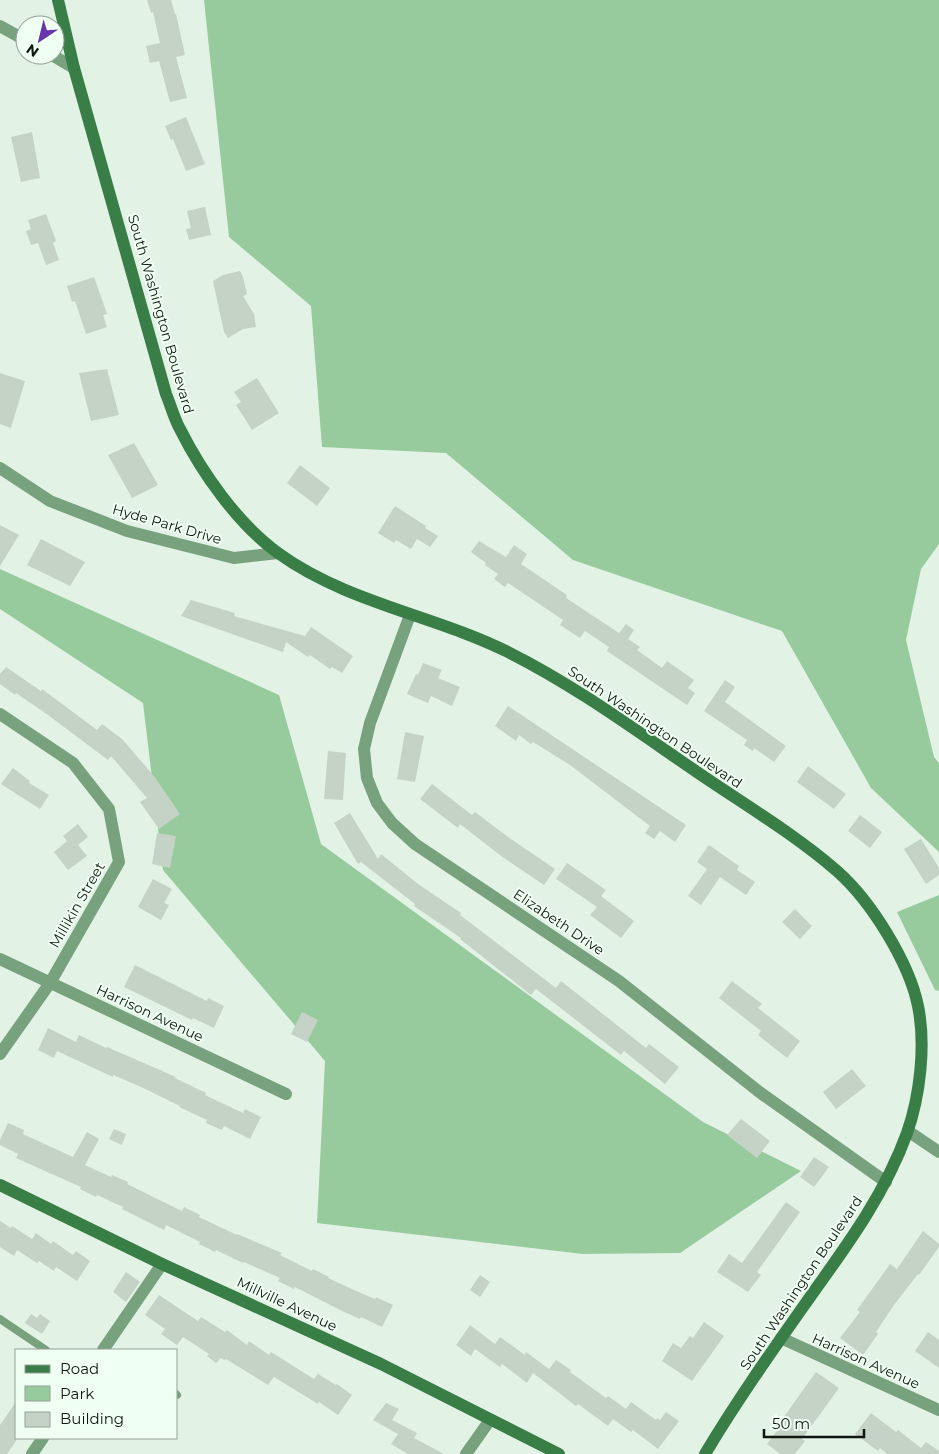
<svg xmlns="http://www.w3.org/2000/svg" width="939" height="1454" viewBox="0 0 939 1454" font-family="Montserrat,sans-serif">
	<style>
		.green { fill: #97cb9e }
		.building { fill: #c4d3c5 }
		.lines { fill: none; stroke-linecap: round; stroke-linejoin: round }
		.lane { stroke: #77a27d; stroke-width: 8 }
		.street { stroke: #77a27d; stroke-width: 12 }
		.secondary { stroke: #397d47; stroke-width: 12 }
		.labels { text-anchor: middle; stroke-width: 4; stroke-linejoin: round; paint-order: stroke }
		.street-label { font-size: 14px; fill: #101611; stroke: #effff1 }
	</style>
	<rect width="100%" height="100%" fill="#e2f2e4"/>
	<path class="green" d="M204,0H939V544L921,569L906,640L934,757L939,763V852L871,788L782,631L573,560L446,453L322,447L311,306L229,237Z
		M0,569L279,695L321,844L703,1122L801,1171L680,1253L583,1254L317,1223L325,1061L163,870L143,703L0,609Z
		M939,895V991L935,990L897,912Z"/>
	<path class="building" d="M147,0H171L175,14H176L185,55L176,57L187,98L170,102L159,61L150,63L146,46L160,43L153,12L151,13Z
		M186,117L205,164L186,171L173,139L171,140L165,126Z
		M32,132L40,178L21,182L11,137Z
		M205,207L211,235L189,240L186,229L191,228L187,211Z
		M46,214L56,241L53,243L59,260L46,265L38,243L31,245L26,231L31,229L28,220Z
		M240,271L243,277L247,294L243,296L254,314L256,327L243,329L228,338L224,332L213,281L223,275Z
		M94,277L107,314L103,315L107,327L86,334L75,301L72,302L67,286Z
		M107,369L119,415L91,421L79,373Z
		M0,373L25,381L11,428L0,424Z
		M257,378L279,413L252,430L236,405L241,402L234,392Z
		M134,443L158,485L132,498L108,455Z
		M300,465L330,488L317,506L287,483Z
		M395,506L426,526L425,528L438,536L430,547L417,539L411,549L396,540L394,543L378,533Z
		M0,525L19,535L0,566Z
		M41,539L85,562L70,586L27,565Z
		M479,541L506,557L514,545L527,554L521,564L567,595L566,598L619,633L626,624L634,630L628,639L640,647L637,650L662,668L667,661L694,680L688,688L695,693L687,705L607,651L609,647L585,631L580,638L560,625L563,620L508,583L505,587L494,579L498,574L485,565L486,563L471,552Z
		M191,600L235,613L234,616L305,636L311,627L353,656L342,673L332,667L330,669L310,655L308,657L286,642L283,652L181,616Z
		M423,663L442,670L438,678L460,687L452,706L431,696L428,703L407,694L416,674L418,675Z
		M6,667L41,691L42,689L97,730L102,724L122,739L154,776L180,814L159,829L140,802L147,798L111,756L108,760L48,715L16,693L15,695L0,684V674Z
		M725,680L735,687L725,702L786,746L774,762L754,748L753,751L744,745L747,740L704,711Z
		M508,706L686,825L675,842L660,831L654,839L645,833L650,826L570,765L533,742L531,744L519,735L516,741L495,726Z
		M405,732L424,736L415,782L397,779Z
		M328,751L346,753L343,800L324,799Z
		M808,766L846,794L834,809L797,782Z
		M13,768L30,781L29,783L49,795L40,809L1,784Z
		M432,784L472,815L475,812L508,837L555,869L544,885L501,856L460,824L458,828L420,799Z
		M350,813L378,859L381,854L418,884L461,913L460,915L556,988L561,981L646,1048L649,1044L679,1067L665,1084L624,1051L621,1055L536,989L531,995L460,939L461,938L414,906L415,904L361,862L358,864L334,823Z
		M860,815L882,832L870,848L848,831Z
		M78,824L88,837L78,845L87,856L68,870L54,852L67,841L63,836Z
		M157,833L176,836L170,868L152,864Z
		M921,839L939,868V875L926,884L904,849Z
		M709,845L739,866L737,870L755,882L746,895L720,877L701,905L688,896L707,869L697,862Z
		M567,863L606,890L601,896L634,921L621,938L590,915L597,907L556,879Z
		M153,879L172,889L164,903L169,905L161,920L138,907Z
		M795,909L812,926L800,939L782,922Z
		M135,965L207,1001L208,998L224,1006L214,1028L193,1018L192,1020L124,987Z
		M732,981L762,1004L758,1008L800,1041L787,1058L758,1035L761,1031L719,998Z
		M302,1012L318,1020L307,1042L291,1034Z
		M48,1028L76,1042L79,1035L106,1048L107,1047L176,1077L175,1078L206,1093L205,1095L243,1113L245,1109L261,1117L250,1139L224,1126L222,1130L206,1123L207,1120L179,1107L180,1106L139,1086L113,1075V1077L57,1051L54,1058L38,1050Z
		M852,1069L866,1086L836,1109L823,1092Z
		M741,1119L770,1141L757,1158L727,1135Z
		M8,1123L24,1130L23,1134L73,1157L87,1132L99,1139L85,1165L111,1177L112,1175L128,1182L127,1184L182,1211L184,1207L200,1215L199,1217L237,1235V1234L282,1253L280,1255L312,1271L313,1269L329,1277L328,1278L354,1290L375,1299L376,1297L393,1305L382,1327L361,1317L360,1319L340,1310L295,1287L294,1289L278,1281L280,1278L244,1262L243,1263L216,1250L215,1252L199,1244L200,1242L166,1225L164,1230L122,1209L123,1207L97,1195L96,1197L80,1189L81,1187L16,1158L18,1154L0,1145V1140Z
		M114,1129L126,1134L122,1145L109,1139Z
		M814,1157L829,1167L814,1187L800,1177Z
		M786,1202L800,1212L757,1272L761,1275L748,1292L717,1272L729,1254L742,1263Z
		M0,1221L11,1228L12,1226L32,1239L36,1233L51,1244L53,1241L73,1255L76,1251L90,1261L77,1281L56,1267L54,1271L39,1261L37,1263L17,1250L14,1256L0,1247Z
		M923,1231L939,1244V1247L919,1275L918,1274L894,1305L876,1332L878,1334L863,1355L840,1338L860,1312L857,1310L890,1264L897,1269Z
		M126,1272L140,1282L126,1302L113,1292Z
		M480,1275L490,1282L480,1297L470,1290Z
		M159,1295L198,1321L201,1317L225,1332L227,1330L247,1345L249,1341L269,1355L271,1352L314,1379L318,1374L336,1385L337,1384L352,1395L338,1415L319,1402L318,1404L274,1377L268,1385L226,1359L224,1360L221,1358L216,1363L207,1356L209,1354L183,1337L177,1345L161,1334L165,1329L145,1315Z
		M31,1314L37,1318L40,1314L50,1321L42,1334L25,1323Z
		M704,1322L724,1336L692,1381L662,1361L673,1343L681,1348L690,1336L693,1338Z
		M470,1325L495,1344L500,1337L525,1355L526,1352L549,1369L556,1360L571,1370L570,1372L606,1398L608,1396L626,1409L631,1402L656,1420L657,1418L660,1420L666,1412L679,1421L658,1449L633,1430L631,1432L613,1419L608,1426L578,1404L576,1406L533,1373L527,1383L502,1364L500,1367L475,1349L471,1356L456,1345Z
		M928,1332L939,1340V1368L915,1351Z
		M816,1372L839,1388L802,1439L805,1441L795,1454H780L767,1444L785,1420L783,1418Z
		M16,1402V1441L7,1454H0V1425Z
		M386,1403L399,1409L392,1420L417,1433L414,1438L444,1454H408L391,1444L398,1434L373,1420Z
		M871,1413L896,1432L898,1430L921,1448L926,1442L939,1451V1454H887L880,1448L878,1451L855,1434Z"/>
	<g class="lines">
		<path class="lane" d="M0,1319L46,1350
			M176,1394L177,1395"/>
		<path class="street" d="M0,26L25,40
			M52,55L74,68
			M0,468L50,501L127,531L234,558L278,553
			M410,615L370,723L364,749L367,778L377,803L392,823L415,844L619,981L762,1094L886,1182
			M0,714L73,763L109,809L119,862L50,983L0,1054
			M0,959L286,1094
			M908,1131L939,1152
			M781,1338L939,1410
			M103,1350L162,1264
			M32,1454L43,1438
			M466,1454L490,1420"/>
		<path class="secondary" d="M58,0L74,68L166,394C171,406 174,418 180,429C202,473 238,524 278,553C347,603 434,615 508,652C574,685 634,729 694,770C742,803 793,833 837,871C871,901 909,962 918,1006C926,1045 920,1096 907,1133C886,1191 851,1240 815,1290C777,1344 739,1397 705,1454
			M0,1185L162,1264L381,1364L559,1454"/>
	</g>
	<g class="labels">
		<g class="street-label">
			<text transform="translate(161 314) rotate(74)" y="5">South Washington Boulevard</text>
			<text transform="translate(167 524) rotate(16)" y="5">Hyde Park Drive</text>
			<text transform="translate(655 727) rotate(34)" y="5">South Washington Boulevard</text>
			<text transform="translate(77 905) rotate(-60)" y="5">Millikin Street</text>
			<text transform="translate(559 922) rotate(34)" y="5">Elizabeth Drive</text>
			<text transform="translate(150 1013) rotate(25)" y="5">Harrison Avenue</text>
			<text transform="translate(801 1283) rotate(-56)" y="5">South Washington Boulevard</text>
			<text transform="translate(287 1304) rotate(25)" y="5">Millville Avenue</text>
			<text transform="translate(866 1361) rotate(24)" y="5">Harrison Avenue</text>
		</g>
	</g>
	<rect x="15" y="1349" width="162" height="90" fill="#effff1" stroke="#96a297"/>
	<rect x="25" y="1365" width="25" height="8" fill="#397d47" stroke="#96a297"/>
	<text x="60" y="1374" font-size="15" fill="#101611">Road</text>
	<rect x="25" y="1386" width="25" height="15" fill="#97cb9e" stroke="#96a297"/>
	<text x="60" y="1399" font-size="15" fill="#101611">Park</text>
	<rect x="25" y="1412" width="25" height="15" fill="#c4d3c5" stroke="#96a297"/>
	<text x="60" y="1424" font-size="15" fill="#101611">Building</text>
	<g transform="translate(40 40) rotate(215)"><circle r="24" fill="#effff1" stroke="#96a297"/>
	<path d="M0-4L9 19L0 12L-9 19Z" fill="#6735ac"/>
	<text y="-8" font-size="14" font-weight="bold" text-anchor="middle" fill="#101611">N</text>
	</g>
	<path d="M764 1429v8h100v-8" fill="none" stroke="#101611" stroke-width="2.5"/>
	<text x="772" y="1429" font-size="15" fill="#101611" stroke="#effff1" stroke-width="4" paint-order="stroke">50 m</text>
</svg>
